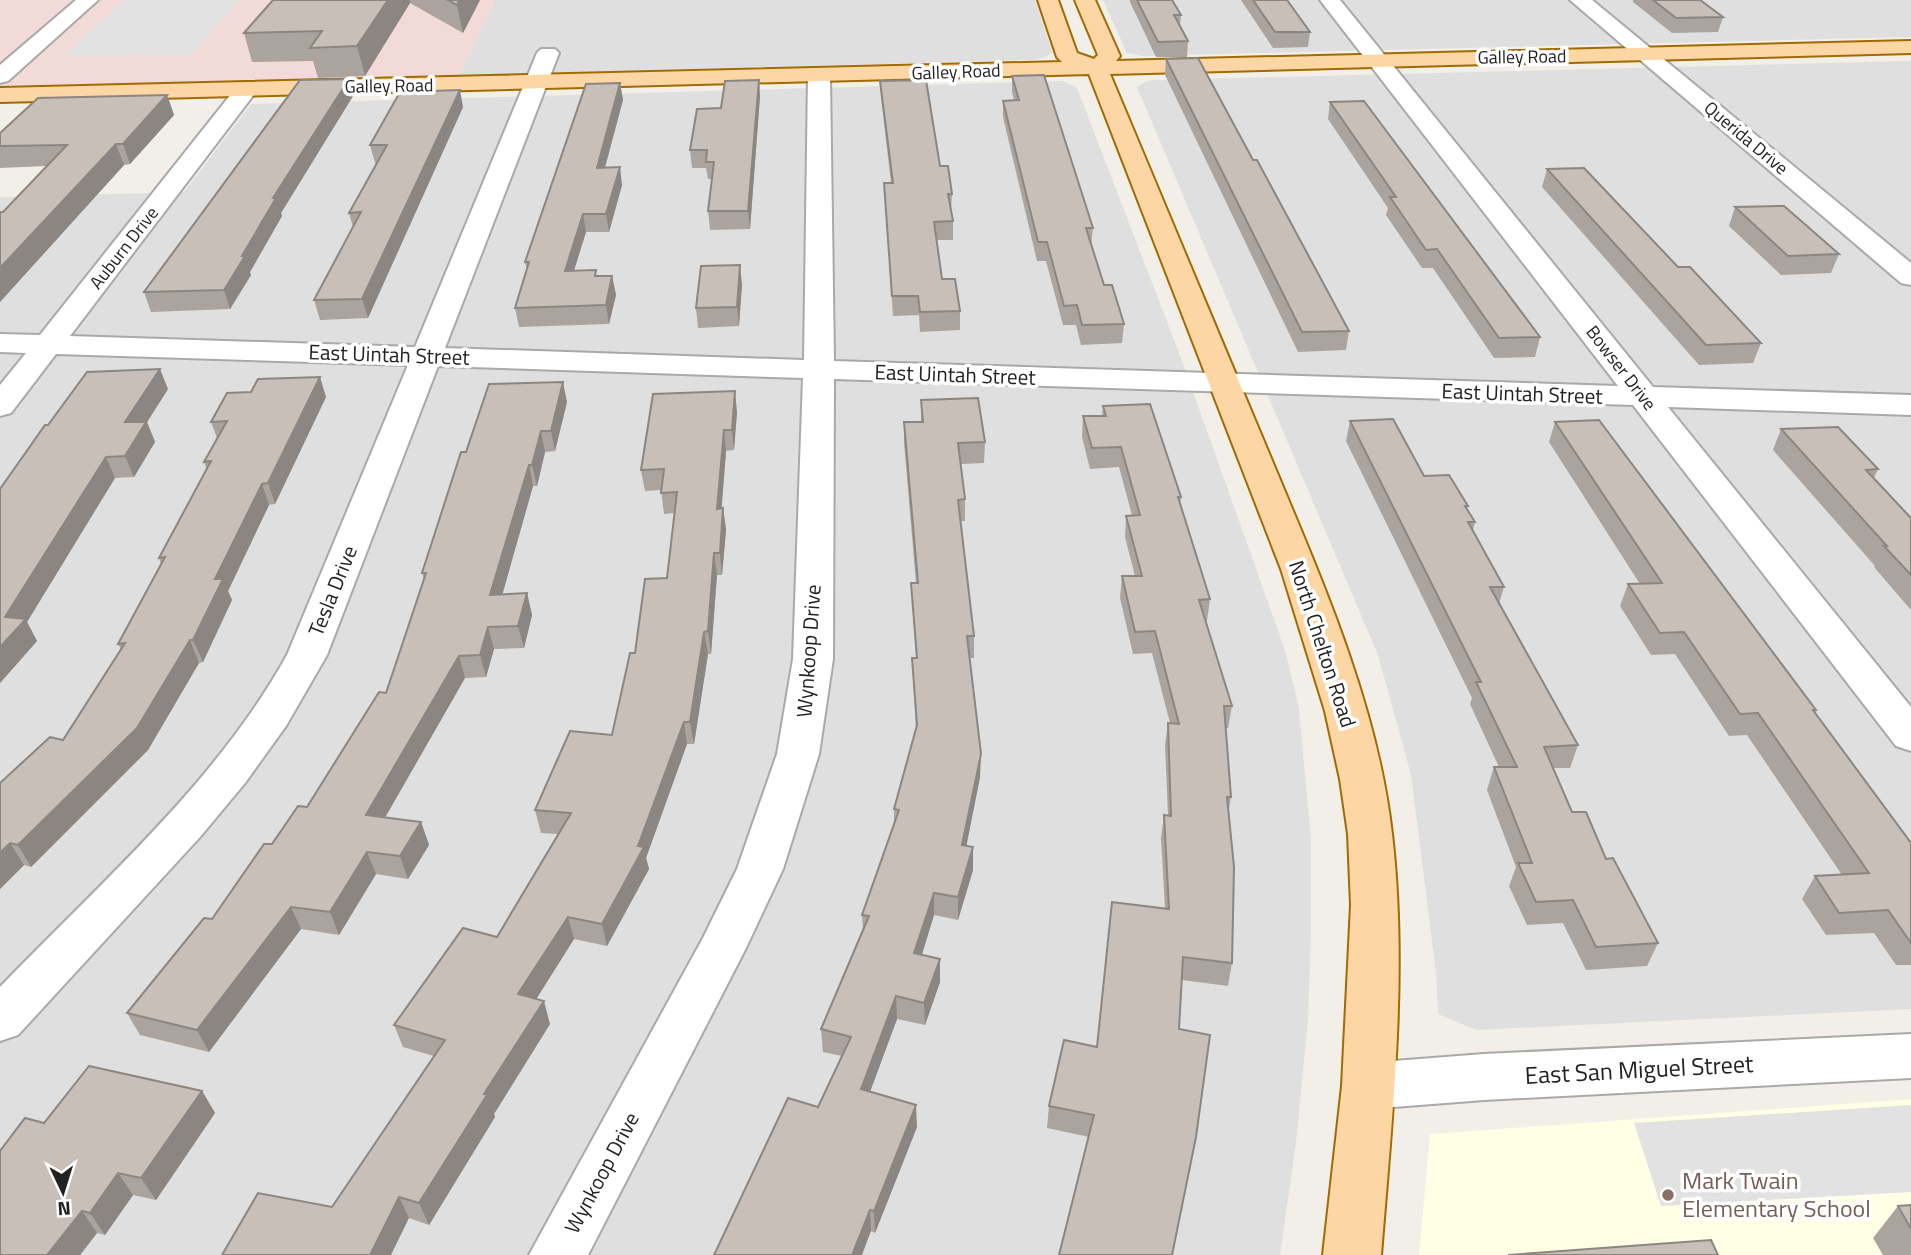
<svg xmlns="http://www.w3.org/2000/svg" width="1911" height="1255" viewBox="0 0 1911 1255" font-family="'Titillium Web',sans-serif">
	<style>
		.residential { fill: #e0dfdf }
		.commercial { fill: #f2dad9 }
		.education { fill: #ffffe5 }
		.parking { fill: #e2e2e2 }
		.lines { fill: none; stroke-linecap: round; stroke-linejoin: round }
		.minor-casing { stroke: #a9a9a9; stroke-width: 4 }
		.major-casing { stroke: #a06b00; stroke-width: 4 }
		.minor { fill: #fff; fill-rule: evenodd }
		.major { fill: #fcd6a4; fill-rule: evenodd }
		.wall { fill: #aba49e }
		.shaded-wall { fill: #8b8681 }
		.building { fill: #c7bfb8; stroke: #8b8681; stroke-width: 2 }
		.education-dot { fill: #8d6e63; stroke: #fff; stroke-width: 2.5 }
		.labels { text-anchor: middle; stroke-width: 7; stroke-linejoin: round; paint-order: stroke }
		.far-street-label { font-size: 18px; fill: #222; stroke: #fff }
		.street-label { font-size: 21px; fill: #222; stroke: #fff }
		.near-street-label { font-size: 24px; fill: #222; stroke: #fff }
		.near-education-label { font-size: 24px; fill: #785e54; stroke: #fff; text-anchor: start }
	</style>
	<rect width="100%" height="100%" fill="#f2efe9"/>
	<path class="residential" d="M495,0H1035L1052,52L1046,57L1033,60L459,75Z
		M1103,0H1911V37L1143,56L1127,53Z
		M1911,61V1009L1476,1030L1438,1014L1436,973L1411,775L1378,655L1137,87L1146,81L1156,80Z
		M1063,81L1077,88L1181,358L1285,650L1299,708L1311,839V934L1308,1020L1296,1143L1280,1255H0V197L184,192L251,104Z"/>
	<path class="commercial" d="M0,0H495L459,75L0,86Z"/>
	<path class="education" d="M1911,1099V1255H1419L1430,1134Z"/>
	<path class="parking" d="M124,0H240L191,55L63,56Z
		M1911,1105V1192L1661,1206L1634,1123Z"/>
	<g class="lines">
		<g class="minor-casing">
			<path id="minor" d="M76,0H98L8,81L0,83V65Z
				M1320,0H1340L1653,387L1911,395V415L1668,407L1911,707V751L1896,746L1633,405L834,379L833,659L819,754L783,869L746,948L588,1255H529L703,938L737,869L777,754L793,659L803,378L438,366L327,655L286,726L245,783L200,837L18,1035L0,1041V987C101,882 216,783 287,655L408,365L56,354L11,413L0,416V385L26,353L0,352V334L40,335L239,84H255L258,89L70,336L415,347L537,53L541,49H555L559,53L445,348L804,360L808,76L811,71H827L830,76L834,361L1618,386Z
				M1570,0H1592L1911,263V285L1901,283Z
				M1911,1034V1078L1484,1100L1368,1109L1349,1102L1342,1086L1349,1070L1368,1063L1484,1054Z"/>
		</g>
		<g class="major-casing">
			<path id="major" d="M1038,0H1058L1077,53L1094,59L1098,55L1075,0H1095L1120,56L1116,61L1911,41V53L1110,74C1163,200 1215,325 1268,451C1319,574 1377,701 1392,834C1408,970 1392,1118 1381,1255H1323L1342,1086L1351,905L1348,834L1340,779L1325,711L1281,569L1089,74L0,102V88L1062,62L1057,57Z"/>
		</g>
		<use href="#minor" class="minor"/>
		<use href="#major" class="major"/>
	</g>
	<path class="wall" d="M273,0H480L463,33L410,3L365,76L318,78L313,61L252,62L244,33Z
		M1130,0H1172L1181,15L1180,25L1188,41L1187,57H1156L1130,2Z
		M1241,0H1287L1310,32L1308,47L1273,48Z
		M1633,0H1700L1723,17L1718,32L1672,33L1633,2Z
		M1166,59L1253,160L1349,331L1346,350L1298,352L1165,75Z
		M1012,76L1093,228L1091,246L1104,285L1124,324L1122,343L1081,345L1076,325H1063L1046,261H1037L1003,117V101L1014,100L1012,92Z
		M349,79L353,96L281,213L282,216L250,272L251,275L230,309L151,312L144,292Z
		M880,81L940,166L952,194L951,212L953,221V240H937L942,279L960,311V330L920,332L919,315L893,316L884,183H891L881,97Z
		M620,83L623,100L605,168L622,185L609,232H586L574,270L598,276H612L616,295L609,324L519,327L515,308L527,270L525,262Z
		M167,95L174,115L130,164L124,165L0,302V212H3L47,166L0,168V133Z
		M760,96L750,229L710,230L708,211L712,179H708L706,168H692L690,150L721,108Z
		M1330,102L1540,337L1535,357L1494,358L1433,268H1422L1386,215L1388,208L1328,119Z
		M463,107L368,318L320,320L314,300L353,227L349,213L377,163H375L370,145Z
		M1547,169L1723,302L1722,303L1761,343L1753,363L1699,365L1542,187Z
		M1735,207L1839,254L1831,273L1781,275L1729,226Z
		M742,284L739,326L698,328L696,308Z
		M168,389L147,422L155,442L134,477L115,478L27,622L37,641L0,683L48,425Z
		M326,397L275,504L269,505L228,591L232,600L203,662L199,663L148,750L31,867L24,865L0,889V783L63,740L121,649L118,644L161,564L159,558L207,469L204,462L217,438L211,422Z
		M921,400L985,442L984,463L961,464L965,499V521H961L974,636V658H970L980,777L966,846L973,847V870L958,920L934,915L922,955L940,959V982L925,1025L897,1019L870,1091L917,1127L875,1233L871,1231L818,1107L842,1056L823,1052L821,1029L863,931L862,915L894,822V809L916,729L912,658H916L911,583H916L904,443V422H921Z
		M567,402L555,451L545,452L537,486H533L502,594L527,593L532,615L524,648L494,649L486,677L465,678L385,817L421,822L429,845L408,879L376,874L339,935L301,929L209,1052L140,1035L127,1013L212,919L307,807L386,693L424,579L422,573L466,452Z
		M1103,406L1181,497L1180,505L1210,599L1207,621H1206L1232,706L1228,728H1226L1231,797L1228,815L1232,963L1228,986L1182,980L1089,1137L1047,1128L1049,1106L1097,1047L1165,908L1161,838L1164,815H1168L1165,745L1168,723H1170L1152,653L1133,654L1120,598L1122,576H1135L1125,537L1126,516L1132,515L1119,467L1090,469L1082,437L1083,416H1102Z
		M737,412L734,450L726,451L721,508H723L726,530L722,575H717L711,654H708L694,744H687L646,858L649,869L607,946L574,939L536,999L550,1024L494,1114L495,1117L429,1225L409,1218L332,1207L434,1056L403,1047L394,1025L497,937L558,834L541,833L535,810L612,735L635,653L667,578L675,513L664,514L661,490L645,491L641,470Z
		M1350,421L1424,476L1468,506L1467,509L1475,522L1473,530L1504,587L1499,604L1578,745L1570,768H1553L1572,812L1606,859L1658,943L1647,966L1586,970L1563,923L1527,925L1509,886L1516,867L1487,790L1494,767H1499L1470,704L1472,698L1346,441Z
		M1555,422L1816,710L1815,713L1911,843V965H1896L1874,933L1826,935L1802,899L1815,876L1842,875L1747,735L1729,736L1675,654L1651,655L1620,606L1628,584H1640L1549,442Z
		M1781,429L1878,469L1874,478L1911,518V610L1874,567L1875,566L1773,450Z
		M202,1091L215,1113L156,1200L133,1195L105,1235L97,1233L80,1255L44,1123Z
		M1911,1205V1255H1883L1873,1238L1898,1206Z"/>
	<path class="shaded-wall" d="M388,0H410V3L365,76L357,46Z
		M459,0H480L463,33L457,5Z
		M349,79L353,96L281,213L282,216L250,272L251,275L230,309L224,290L273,198Z
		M759,80L760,96L750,229L748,211Z
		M620,83L623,100L600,185L597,168Z
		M460,90L463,107L368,318L362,299Z
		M167,95L174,115L130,164L123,144Z
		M116,144L124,165L0,302V268Z
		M620,167L622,185L609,232L606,214Z
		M583,214L586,232L568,290L565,271Z
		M740,265L742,284L739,326L737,307Z
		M612,276L616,295L609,324L606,305Z
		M160,369L168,389L147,422L155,442L134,477L125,456V422Z
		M320,377L326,397L275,504L268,483Z
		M563,382L567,402L555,451L551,431Z
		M735,391L737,412L734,450L732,430Z
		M724,430L726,451L720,530L717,509Z
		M541,431L545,452L537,486L532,465Z
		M106,457L115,478L27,622L37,641L0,683V647L5,617Z
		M529,465L533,486L496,617L490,595Z
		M262,484L269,505L228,591L232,600L203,662L193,640L215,579Z
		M723,508L726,530L722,575L720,553Z
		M714,553L717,575L711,654L708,631Z
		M527,593L532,615L524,648L518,626Z
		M488,627L494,649L486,677L480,655Z
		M704,632L708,654L694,744L690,722Z
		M190,640L199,663L148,750L31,867L18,845Z
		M459,656L465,678L374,837L366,815Z
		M684,722L687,744L646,858L649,869L607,946L602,924L638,846Z
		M981,754L980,777L962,868V845Z
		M421,822L429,845L408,879L400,856Z
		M10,843L24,865L0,889V853Z
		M973,847V870L958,920V897Z
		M367,852L376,874L339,935L330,912Z
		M934,893V915L915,976L914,953Z
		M291,907L301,929L209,1052L197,1030Z
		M568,917L574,939L525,1017L518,994Z
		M940,959V982L925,1025L924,1003Z
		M896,996L897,1019L863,1111L861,1089Z
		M544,1001L550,1024L494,1114L495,1117L429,1225L419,1203L484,1094Z
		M202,1091L215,1113L156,1200L141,1178Z
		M916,1105L917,1127L875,1233L874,1211Z
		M118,1173L133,1195L105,1235L90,1213Z
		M399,1197L409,1218L391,1255H370Z
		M870,1210L871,1231L862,1255H852Z
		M82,1211L97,1233L80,1255H47Z"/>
	<path class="building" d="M273,0H388L357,46L310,48L322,31L244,33Z
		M448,0H459L457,5Z
		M1137,0H1172L1181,15H1174L1188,41L1158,42Z
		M1253,0H1287L1310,32H1275Z
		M1653,0H1700L1723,17L1676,18Z
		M1198,58L1253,160H1257L1349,331L1302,332L1166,59Z
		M1044,75L1093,228H1086L1104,285H1112L1124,324L1082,325L1077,305L1064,306L1047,242H1038L1003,101L1019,100L1012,76Z
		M349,79L273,198H276L242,256H245L224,290L144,292L300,80Z
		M759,80L748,211H708L714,162H706L707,150H690L697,109L721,108L725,81Z
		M926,80L940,166H948L952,194H948L953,221L934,222L942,279H955L960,311L920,312L918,296H892L884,183H893L880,81Z
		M620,83L597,168L620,167L606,214H583L565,271L596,270L595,276H612L606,305L515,308L529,262H525L586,84Z
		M460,90L362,299L314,300L361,212L349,213L387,145H370L400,92Z
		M167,95L123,144H116L0,268V212H3L67,145L0,146V133L38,98Z
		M1364,101L1540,337L1499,338L1437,249L1426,250L1390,197H1396L1330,102Z
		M1584,168L1678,267H1690L1761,343L1706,345L1547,169Z
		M1784,206L1839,254L1788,256L1735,207Z
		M740,265L737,307L696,308L701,266Z
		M160,369L125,422H146L125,456L106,457L5,617L26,619L0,647V489L45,425H48L87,372Z
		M320,377L268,483L262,484L215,579H223L193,640H190L137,728L18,845L10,843L0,853V783L50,737L63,740L125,643L118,644L165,557L159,558L211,461L204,462L227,421L211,422L227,393L251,392L258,379Z
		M563,382L551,431H541L532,465H529L490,595L527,593L518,626L488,627L480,655L459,656L366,815L421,822L400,856L367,852L330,912L291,907L197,1030L127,1013L204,918L212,919L264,844H272L298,806L307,807L379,692L386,693L426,573H422L461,452H466L489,384Z
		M735,391L732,430H724L717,509L723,508L720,553H714L708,631L704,632L690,722H684L638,846L644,847L602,924L568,917L518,994L544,1001L484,1094L487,1095L419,1203L399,1197L370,1255H222L258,1193L332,1207L445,1040L394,1025L463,928L497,937L571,813L535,810L570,731L612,735L630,653H635L645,579L667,578L677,492L661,493L664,469L641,470L653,394Z
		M978,398L985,442L958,443L965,499L958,500L974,636H967L981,754L962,845L973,847L958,897L934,893L914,953L940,959L924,1003L896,996L861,1089L916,1105L874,1211L870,1210L852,1255H714L788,1098L818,1107L851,1037L821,1029L869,916L862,915L899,810L894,809L917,725L912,658H917L911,583H918L904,422H923L921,400Z
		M1150,404L1181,497H1178L1210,599L1199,600L1232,706H1224L1231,797H1227L1234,867L1232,963L1183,957L1179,1029L1210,1035L1196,1137L1172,1255H1059L1094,1115L1049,1106L1064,1040L1097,1047L1112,902L1169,909L1164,815L1171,816L1168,723L1179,724L1155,631L1135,632L1122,576H1142L1126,516L1140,515L1121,447L1092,448L1083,416H1106L1103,406Z
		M1393,419L1424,476L1449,475L1468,506H1465L1475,522H1468L1504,587H1490L1578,745L1544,747L1572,812H1586L1606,859L1613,858L1658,943L1596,947L1573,900L1536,902L1518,863H1532L1494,767H1517L1476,682H1481L1350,421Z
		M1599,420L1816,710H1813L1911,843V943L1888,910L1839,913L1815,876L1869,873L1758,713L1740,714L1684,632L1660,633L1628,584L1662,583L1555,422Z
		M1838,427L1878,469L1866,470L1911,518V575L1884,546H1887L1781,429Z
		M89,1066L202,1091L141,1178L118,1173L90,1213L82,1211L47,1255H0V1151L25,1118L44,1123Z
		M1911,1205V1229L1898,1206Z
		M1711,1240L1718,1255H1508Z"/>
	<circle class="education-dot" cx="1668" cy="1195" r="7"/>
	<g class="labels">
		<g class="far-street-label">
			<text transform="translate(1522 57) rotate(-1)" y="6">Galley Road</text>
			<text transform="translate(956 72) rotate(-2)" y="6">Galley Road</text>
			<text transform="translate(389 86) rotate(-1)" y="6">Galley Road</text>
			<text transform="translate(1746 138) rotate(40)" y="6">Querida Drive</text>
			<text transform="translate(124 248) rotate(-52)" y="6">Auburn Drive</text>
			<text transform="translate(1621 368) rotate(52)" y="6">Bowser Drive</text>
		</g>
		<g class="street-label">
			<text transform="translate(389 355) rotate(2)" y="7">East Uintah Street</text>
			<text transform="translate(955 375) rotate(2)" y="7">East Uintah Street</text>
			<text transform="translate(1522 394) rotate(2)" y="7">East Uintah Street</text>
			<text transform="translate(333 591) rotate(-68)" y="7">Tesla Drive</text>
			<text transform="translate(1322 644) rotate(72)" y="7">North Chelton Road</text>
			<text transform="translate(809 651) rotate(-86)" y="7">Wynkoop Drive</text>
			<text transform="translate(602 1173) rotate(-62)" y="7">Wynkoop Drive</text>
		</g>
		<g class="near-street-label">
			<text transform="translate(1639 1070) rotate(-3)" y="8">East San Miguel Street</text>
		</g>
		<g class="near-education-label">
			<text x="1682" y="1189">Mark Twain<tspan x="1682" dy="28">Elementary School</tspan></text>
		</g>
	</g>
	<g transform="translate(63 1192) rotate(176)" stroke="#ffffff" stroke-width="5" paint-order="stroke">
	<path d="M0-5L12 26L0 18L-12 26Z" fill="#222222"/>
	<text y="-10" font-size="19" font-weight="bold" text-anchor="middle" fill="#222222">N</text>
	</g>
</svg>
